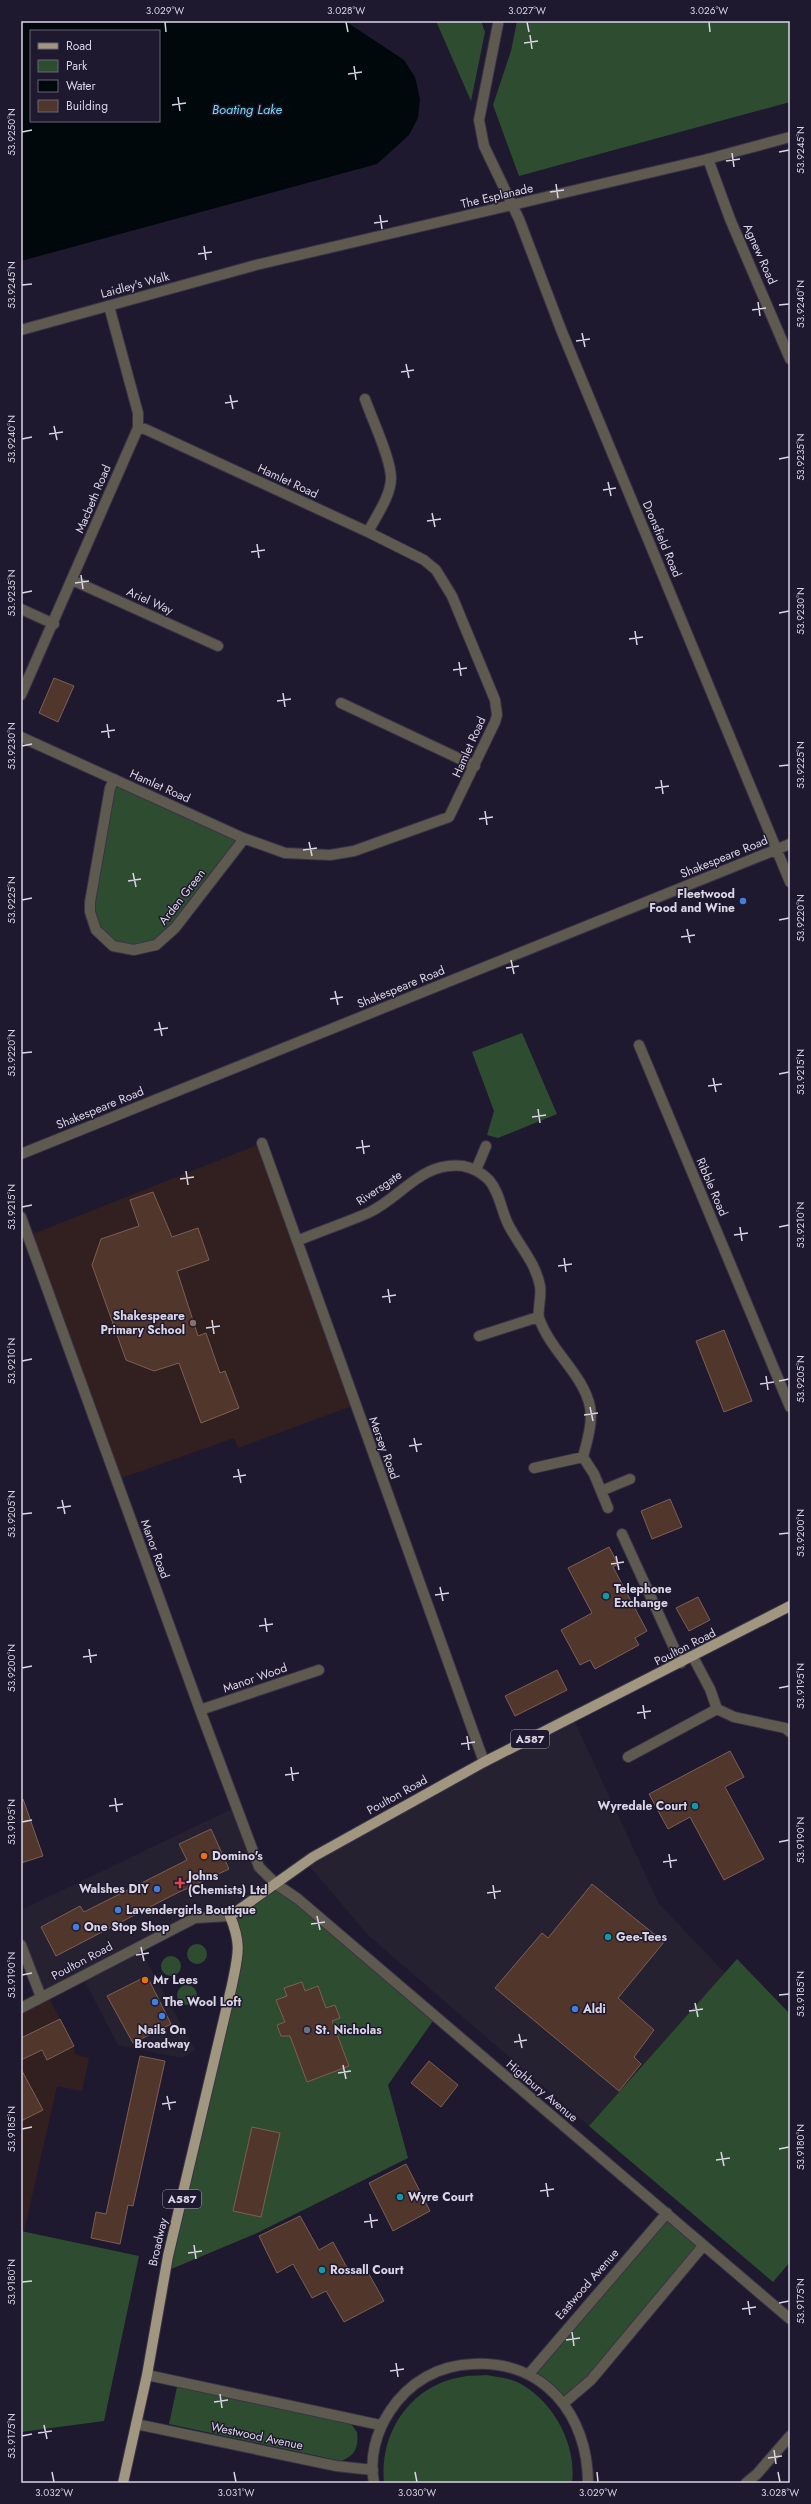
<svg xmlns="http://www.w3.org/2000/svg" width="811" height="2504" viewBox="0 0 811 2504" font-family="Jost,sans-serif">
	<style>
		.commercial { fill: #262131 }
		.education { fill: #321f1f }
		.green { fill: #2e4d30 }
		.water { fill: #00080c; fill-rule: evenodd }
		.building { fill: #51362c; stroke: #7c5f54 }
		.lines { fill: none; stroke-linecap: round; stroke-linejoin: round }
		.minor-casing { stroke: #393348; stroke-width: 12 }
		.tertiary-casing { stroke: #393348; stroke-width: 12 }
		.primary-casing { stroke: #393348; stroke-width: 12 }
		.minor { stroke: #5f5a4f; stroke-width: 10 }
		.tertiary { stroke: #5f5a4f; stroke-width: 10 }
		.primary { stroke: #a19780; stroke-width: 10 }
		.ticks { fill: none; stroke: #d9d5e4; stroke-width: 1.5 }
		.shop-dot { fill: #3f7fe0; stroke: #1f192f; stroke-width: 1.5 }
		.education-dot { fill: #8d6e63; stroke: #1f192f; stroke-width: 1.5 }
		.culture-dot { fill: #0f9aa8; stroke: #1f192f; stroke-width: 1.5 }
		.food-dot { fill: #e8710a; stroke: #1f192f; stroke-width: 1.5 }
		.health-dot { fill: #e0444e; stroke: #1f192f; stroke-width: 1.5 }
		.worship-dot { fill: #6b7280; stroke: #1f192f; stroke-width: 1.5 }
		.labels { text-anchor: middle; stroke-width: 3; stroke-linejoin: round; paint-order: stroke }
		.shield { fill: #1f192f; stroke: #a19dae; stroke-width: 1 }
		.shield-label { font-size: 11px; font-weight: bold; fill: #d9d5e4 }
		.street-label { font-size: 12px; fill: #d9d5e4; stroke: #1f192f }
		.poi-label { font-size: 12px; font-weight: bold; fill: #d9d5e4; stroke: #1f192f; text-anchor: start }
		.water-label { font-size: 13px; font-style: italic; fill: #75d8ef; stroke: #1f192f }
		.neatline { fill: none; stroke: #d9d5e4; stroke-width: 1.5 }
		.ticks-label { font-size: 10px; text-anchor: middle; fill: #d9d5e4 }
	</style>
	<rect width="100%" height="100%" fill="#1f192f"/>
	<path class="commercial" d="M573,1718L659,1904L725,1973L589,2126L368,1935L306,1862Z
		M236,1807L276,1884L230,1916L195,1918L138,1945L195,2050L182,2058L118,2045L82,1976L41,1997L21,1945V1910Z"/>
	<path class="education" d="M262,1143L355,1405L238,1448L234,1438L116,1480L28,1236Z
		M47,1994L74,2046L75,2054L89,2058L82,2091L57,2086L24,2232L21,2231V2007Z"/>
	<path class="green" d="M436,21H481L485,32L471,101Z
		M517,21H790V102L519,176L493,105L511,51Z
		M114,779L243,838L175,928L145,948L106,941L90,912Z
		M522,1033L557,1114L498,1138L487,1135L494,1111L472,1052Z
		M276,1884L435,2018L388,2085L408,2158L257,2233L164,2272L239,1947L230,1916Z
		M187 1954a10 10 0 1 1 20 0a10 10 0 1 1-20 0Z
		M161 1966a10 10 0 1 1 20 0a10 10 0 1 1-20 0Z
		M737,1959L790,2014V2262L773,2282L589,2126Z
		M177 1995a10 10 0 1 1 20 0a10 10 0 1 1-20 0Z
		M667,2213L703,2246L591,2380L564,2403L529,2374Z
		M21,2231L139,2256L104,2421L21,2432Z
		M486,2375C497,2377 509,2378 519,2383C553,2401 577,2444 572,2483H384C379,2433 410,2386 461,2377C469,2375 478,2376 486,2375Z
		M177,2387L351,2424L357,2432C359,2447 355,2456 341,2461L169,2424Z"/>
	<path class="water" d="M21,21H345L404,60L415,77L420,99L418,118L409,135L377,164L21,261ZM31,31H159V121H31Z"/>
	<path class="building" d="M54,678L74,686L58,722L39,713Z
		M153,1192L172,1237L198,1228L209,1260L177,1271L198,1336L206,1333L220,1373L225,1371L239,1408L201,1423L179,1363L154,1371L126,1360L92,1265L101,1239L139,1226L130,1200Z
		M724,1330L752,1401L724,1412L696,1341Z
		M670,1499L682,1527L652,1539L641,1511Z
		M609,1547L618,1564L613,1567L647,1631L635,1638L639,1645L595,1669L590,1660L580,1665L561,1630L592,1613L568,1568Z
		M698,1597L710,1620L689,1631L676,1608Z
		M557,1670L567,1690L515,1716L505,1696Z
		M730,1751L744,1777L725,1787L764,1859L724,1880L690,1817L668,1829L649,1794Z
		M23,1799L43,1856L21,1863V1800Z
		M211,1829L229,1869L173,1895L56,1956L41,1927L80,1906L84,1912L187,1860L179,1844Z
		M592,1884L664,1942L618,1998L654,2030L634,2057L641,2064L619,2091L495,1988L542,1933L548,1938Z
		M147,1976L171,2024L133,2043L107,1996Z
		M302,1982L305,1991L318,1986L326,2008L335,2005L340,2018L332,2021L349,2066L307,2082L290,2036H281L277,2025L285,2022L276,2000L287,1996L284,1988Z
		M60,2019L74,2046L47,2060L42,2050L21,2060V2038Z
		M140,2056L165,2061L133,2206L128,2205L120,2244L91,2238L96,2212L106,2214Z
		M429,2061L458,2085L441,2107L411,2083Z
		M21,2069L43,2110L21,2121Z
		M252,2127L280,2133L261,2217L233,2211Z
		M406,2164L430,2211L393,2231L369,2183Z
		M300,2216L319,2250L333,2242L351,2275L365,2267L384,2301L344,2322L326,2291L312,2298L293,2264L277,2273L259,2236Z"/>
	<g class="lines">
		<g class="minor-casing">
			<path id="minor" d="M498,24L479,120L484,146L519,219L562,332L790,882
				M708,159L730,219L790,359
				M365,399C372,419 391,459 391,478C391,496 376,516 368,532
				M72,580L218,646
				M21,609L54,624
				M21,695L138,428V413L109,306
				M341,703L475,766
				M21,737L243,838L285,853L330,855L354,851L449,817L495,722L497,715L495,700L452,596L436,570L424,560L368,532L145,429L138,428
				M114,779L110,788L90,902V912L96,930L113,946L134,950L156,945L175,928L240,844L243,838
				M639,1045L790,1407
				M262,1143L484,1762
				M21,1154L790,844
				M476,1170L486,1146
				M21,1217L200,1710L259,1867L276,1884L298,1899L790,2319
				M297,1241C321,1231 345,1223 368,1213C401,1198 421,1161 463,1166C473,1168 482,1173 489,1180C500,1193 501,1210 508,1224C519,1246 535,1261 540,1286C542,1295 537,1312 539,1318C551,1352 584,1375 590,1407C593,1423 587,1441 583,1457L594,1474L608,1508
				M479,1336L538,1317
				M534,1468L583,1457
				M601,1491L630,1479
				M622,1534L681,1663
				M693,1657L710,1689L717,1709L734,1717L785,1728L790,1732
				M200,1710L319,1670
				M628,1757L717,1709
				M21,1945L41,1997
				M21,2008L195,1918L230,1916
				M529,2374L667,2213
				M147,2375L380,2425
				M564,2403L591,2380L703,2246
				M136,2424L336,2466L373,2470
				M374,2483C369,2458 376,2432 390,2411C409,2382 439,2365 473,2364C544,2360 588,2415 588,2483
				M746,2483L757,2474L790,2436"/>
		</g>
		<g class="tertiary-casing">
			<path id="tertiary" d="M21,330L256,265L708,159L790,137"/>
		</g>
		<g class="primary-casing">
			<path id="primary" d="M123,2483L147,2375L168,2256L232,1985C238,1955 242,1945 230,1916L313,1857L484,1762L790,1606"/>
		</g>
		<use href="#minor" class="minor"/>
		<use href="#tertiary" class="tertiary"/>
		<use href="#primary" class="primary"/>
	</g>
	<path class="ticks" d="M165,22L166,32M346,22L348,32M527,22L529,32M709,22L710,32M530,35L532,49M524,43L538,41M354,66L356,80M348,74L362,72M178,97L180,111M172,105L186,103M22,132L32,130M779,152L789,150M732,153L734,167M726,161L740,159M556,184L558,198M550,192L564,190M380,215L382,229M374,223L388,221M204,246L206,260M198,254L212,252M22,285L32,284M758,302L760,316M779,305L789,304M752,310L766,308M582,333L585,347M576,341L590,339M406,364L409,378M401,372L414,370M230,395L233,409M225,403L238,401M54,426L57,440M49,434L63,432M22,439L32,437M779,459L789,457M608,482L611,496M603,490L616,488M432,513L435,527M427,521L441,519M257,544L259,558M251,552L265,550M81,575L83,589M75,583L89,581M22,593L32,591M779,613L789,611M635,631L637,645M629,639L643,637M459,662L461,676M453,670L467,668M283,693L285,707M277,701L291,699M107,724L109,738M101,732L115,730M22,746L32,744M779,766L789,765M661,780L663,794M655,788L669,786M485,811L487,825M479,819L493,817M309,842L312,856M303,850L317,848M133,873L136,887M128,881L141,879M22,900L32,898M779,920L789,918M687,929L690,943M681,937L695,935M511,960L514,974M506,968L519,966M335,991L338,1005M330,999L343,997M159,1022L162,1036M154,1030L168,1028M22,1053L32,1052M779,1074L789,1072M713,1078L716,1092M708,1086L722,1084M538,1109L540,1123M532,1117L546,1115M362,1140L364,1154M356,1148L370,1146M186,1171L188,1185M180,1179L194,1177M22,1207L32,1205M740,1227L742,1241M779,1227L789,1225M734,1235L748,1233M564,1258L566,1272M558,1266L572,1264M388,1289L390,1303M382,1297L396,1295M212,1320L214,1334M206,1328L220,1326M22,1361L32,1359M766,1376L768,1390M779,1381L789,1379M760,1384L774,1382M590,1407L593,1421M584,1415L598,1413M414,1438L417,1452M409,1446L422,1444M238,1469L241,1483M233,1477L246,1475M62,1500L65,1514M57,1508L71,1506M22,1514L32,1513M779,1534L789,1533M616,1556L619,1570M611,1564L624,1562M440,1587L443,1601M435,1595L449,1593M265,1618L267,1632M259,1626L273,1624M89,1649L91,1663M83,1657L97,1655M22,1668L32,1666M779,1688L789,1686M643,1705L645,1719M637,1713L651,1711M467,1736L469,1750M461,1744L475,1742M291,1767L293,1781M285,1775L299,1773M115,1798L117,1812M109,1806L123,1804M22,1822L32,1820M779,1842L789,1840M669,1854L671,1868M663,1862L677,1860M493,1885L495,1899M487,1893L501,1891M317,1916L320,1930M311,1924L325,1922M141,1947L144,1961M136,1955L149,1953M22,1975L32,1973M779,1995L789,1994M695,2003L698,2017M689,2011L703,2009M519,2034L522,2048M514,2042L527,2040M343,2065L346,2079M338,2073L351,2071M167,2096L170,2110M162,2104L176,2102M22,2129L32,2127M779,2149L789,2147M721,2152L724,2166M716,2160L730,2158M546,2183L548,2197M540,2191L554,2189M370,2214L372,2228M364,2222L378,2220M194,2245L196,2259M188,2253L202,2251M22,2282L32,2281M748,2301L750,2315M779,2303L789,2301M742,2309L756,2307M572,2332L574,2346M566,2340L580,2338M396,2363L398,2377M390,2371L404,2369M220,2394L222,2408M214,2402L228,2400M44,2425L47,2439M38,2433L52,2431M22,2436L32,2434M774,2450L776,2464M768,2458L782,2456M52,2472L54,2482M234,2472L236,2482M415,2472L417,2482M597,2472L598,2482M778,2472L780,2482"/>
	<g class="shop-dot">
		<circle cx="743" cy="901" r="4"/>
		<circle cx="157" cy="1889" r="4"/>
		<circle cx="118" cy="1910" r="4"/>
		<circle cx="76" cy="1927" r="4"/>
		<circle cx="155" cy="2002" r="4"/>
		<circle cx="575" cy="2009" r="4"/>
		<circle cx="162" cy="2016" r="4"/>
	</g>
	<circle class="education-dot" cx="193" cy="1323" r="4"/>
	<g class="culture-dot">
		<circle cx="606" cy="1596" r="4"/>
		<circle cx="695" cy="1806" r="4"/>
		<circle cx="608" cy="1937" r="4"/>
		<circle cx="400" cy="2197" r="4"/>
		<circle cx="322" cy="2270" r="4"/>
	</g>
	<g class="food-dot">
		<circle cx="204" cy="1856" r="4"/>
		<circle cx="145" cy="1980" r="4"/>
	</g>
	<path class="health-dot" d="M178 1877h4v4h4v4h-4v4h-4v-4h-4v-4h4z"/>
	<circle class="worship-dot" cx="307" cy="2030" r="4"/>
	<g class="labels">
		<g class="shield">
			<rect x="511" y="1730" width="38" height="18" rx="3"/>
			<rect x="163" y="2190" width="38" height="18" rx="3"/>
		</g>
		<g class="shield-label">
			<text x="530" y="1743">A587</text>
			<text x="182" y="2203">A587</text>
		</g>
		<g class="street-label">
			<text transform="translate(497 196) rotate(-13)" y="4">The Esplanade</text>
			<text transform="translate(760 254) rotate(66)" y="4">Agnew Road</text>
			<text transform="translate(135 285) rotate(-15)" y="4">Laidley's Walk</text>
			<text transform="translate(288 481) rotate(25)" y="4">Hamlet Road</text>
			<text transform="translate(93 499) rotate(-67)" y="4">Macbeth Road</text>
			<text transform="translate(662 539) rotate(67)" y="4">Dronsfield Road</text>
			<text transform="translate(150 601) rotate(24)" y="4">Ariel Way</text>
			<text transform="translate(469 747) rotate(-66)" y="4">Hamlet Road</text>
			<text transform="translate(160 786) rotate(24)" y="4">Hamlet Road</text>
			<text transform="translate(724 857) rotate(-22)" y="4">Shakespeare Road</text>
			<text transform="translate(182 897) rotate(-52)" y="4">Arden Green</text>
			<text transform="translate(401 987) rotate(-22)" y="4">Shakespeare Road</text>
			<text transform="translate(100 1108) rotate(-22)" y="4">Shakespeare Road</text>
			<text transform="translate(712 1187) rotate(67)" y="4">Ribble Road</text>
			<text transform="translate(379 1188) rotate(-34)" y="4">Riversgate</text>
			<text transform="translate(384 1448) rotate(70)" y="4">Mersey Road</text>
			<text transform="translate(155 1549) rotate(70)" y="4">Manor Road</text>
			<text transform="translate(685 1647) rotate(-27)" y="4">Poulton Road</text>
			<text transform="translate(255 1678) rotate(-19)" y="4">Manor Wood</text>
			<text transform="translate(397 1795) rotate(-29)" y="4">Poulton Road</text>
			<text transform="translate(82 1961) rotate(-28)" y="4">Poulton Road</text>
			<text transform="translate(542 2091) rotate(40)" y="4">Highbury Avenue</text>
			<text transform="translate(158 2242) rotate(-77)" y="4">Broadway</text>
			<text transform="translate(587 2284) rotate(-49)" y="4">Eastwood Avenue</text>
			<text transform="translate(257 2436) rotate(12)" y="4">Westwood Avenue</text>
		</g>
		<g class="poi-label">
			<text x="735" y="898" text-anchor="end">Fleetwood<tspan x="735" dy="14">Food and Wine</tspan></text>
			<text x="185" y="1320" text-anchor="end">Shakespeare<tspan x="185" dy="14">Primary School</tspan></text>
			<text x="614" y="1593">Telephone<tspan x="614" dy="14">Exchange</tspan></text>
			<text x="687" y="1810" text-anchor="end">Wyredale Court</text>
			<text x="212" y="1860">Domino's</text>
			<text x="188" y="1880">Johns<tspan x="188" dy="14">(Chemists) Ltd</tspan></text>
			<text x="149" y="1893" text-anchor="end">Walshes DIY</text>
			<text x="126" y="1914">Lavendergirls Boutique</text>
			<text x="84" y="1931">One Stop Shop</text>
			<text x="616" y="1941">Gee-Tees</text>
			<text x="153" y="1984">Mr Lees</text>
			<text x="163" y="2006">The Wool Loft</text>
			<text x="583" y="2013">Aldi</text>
			<text x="162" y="2034" text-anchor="middle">Nails On<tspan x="162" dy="14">Broadway</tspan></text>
			<text x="315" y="2034">St. Nicholas</text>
			<text x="408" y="2201">Wyre Court</text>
			<text x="330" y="2274">Rossall Court</text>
		</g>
		<g class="water-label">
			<text x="247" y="114">Boating Lake</text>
		</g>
	</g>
	<rect width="811" height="2504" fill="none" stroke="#1f192f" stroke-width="44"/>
	<rect x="30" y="30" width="130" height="92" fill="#1f192f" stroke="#696477"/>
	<rect x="38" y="43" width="20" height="6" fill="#a19780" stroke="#696477"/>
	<text x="66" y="50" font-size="12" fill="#d9d5e4">Road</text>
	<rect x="38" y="60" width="20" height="12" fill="#2e4d30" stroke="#696477"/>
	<text x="66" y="70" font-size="12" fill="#d9d5e4">Park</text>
	<rect x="38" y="80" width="20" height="12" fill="#00080c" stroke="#696477"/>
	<text x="66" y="90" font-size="12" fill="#d9d5e4">Water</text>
	<rect x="38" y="100" width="20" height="12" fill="#51362c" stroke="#696477"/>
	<text x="66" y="110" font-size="12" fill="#d9d5e4">Building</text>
	<rect x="22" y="22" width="767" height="2460" class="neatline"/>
	<g class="ticks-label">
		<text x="165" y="14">3.029°W</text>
		<text x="346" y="14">3.028°W</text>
		<text x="527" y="14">3.027°W</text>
		<text x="709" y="14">3.026°W</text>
		<text transform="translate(11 132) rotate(-90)" y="4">53.9250°N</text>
		<text transform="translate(800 150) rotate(-90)" y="4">53.9245°N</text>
		<text transform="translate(11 285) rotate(-90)" y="4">53.9245°N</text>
		<text transform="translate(800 304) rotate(-90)" y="4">53.9240°N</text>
		<text transform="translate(11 439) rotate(-90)" y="4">53.9240°N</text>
		<text transform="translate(800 457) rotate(-90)" y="4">53.9235°N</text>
		<text transform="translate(11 593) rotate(-90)" y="4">53.9235°N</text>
		<text transform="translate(800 611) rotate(-90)" y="4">53.9230°N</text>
		<text transform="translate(11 746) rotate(-90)" y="4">53.9230°N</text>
		<text transform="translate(800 765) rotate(-90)" y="4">53.9225°N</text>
		<text transform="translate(11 900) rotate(-90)" y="4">53.9225°N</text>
		<text transform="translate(800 918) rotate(-90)" y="4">53.9220°N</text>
		<text transform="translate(11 1053) rotate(-90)" y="4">53.9220°N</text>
		<text transform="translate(800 1072) rotate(-90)" y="4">53.9215°N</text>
		<text transform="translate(11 1207) rotate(-90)" y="4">53.9215°N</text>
		<text transform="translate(800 1225) rotate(-90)" y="4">53.9210°N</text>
		<text transform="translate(11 1361) rotate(-90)" y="4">53.9210°N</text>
		<text transform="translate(800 1379) rotate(-90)" y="4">53.9205°N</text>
		<text transform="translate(11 1514) rotate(-90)" y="4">53.9205°N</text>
		<text transform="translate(800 1533) rotate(-90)" y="4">53.9200°N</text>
		<text transform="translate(11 1668) rotate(-90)" y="4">53.9200°N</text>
		<text transform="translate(800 1686) rotate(-90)" y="4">53.9195°N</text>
		<text transform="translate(11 1822) rotate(-90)" y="4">53.9195°N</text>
		<text transform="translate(800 1840) rotate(-90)" y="4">53.9190°N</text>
		<text transform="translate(11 1975) rotate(-90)" y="4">53.9190°N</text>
		<text transform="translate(800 1994) rotate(-90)" y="4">53.9185°N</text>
		<text transform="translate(11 2129) rotate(-90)" y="4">53.9185°N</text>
		<text transform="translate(800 2147) rotate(-90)" y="4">53.9180°N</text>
		<text transform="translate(11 2282) rotate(-90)" y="4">53.9180°N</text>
		<text transform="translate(800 2301) rotate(-90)" y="4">53.9175°N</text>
		<text transform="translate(11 2436) rotate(-90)" y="4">53.9175°N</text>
		<text x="54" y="2496">3.032°W</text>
		<text x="236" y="2496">3.031°W</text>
		<text x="417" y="2496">3.030°W</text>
		<text x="598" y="2496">3.029°W</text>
		<text x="780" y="2496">3.028°W</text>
	</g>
</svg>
